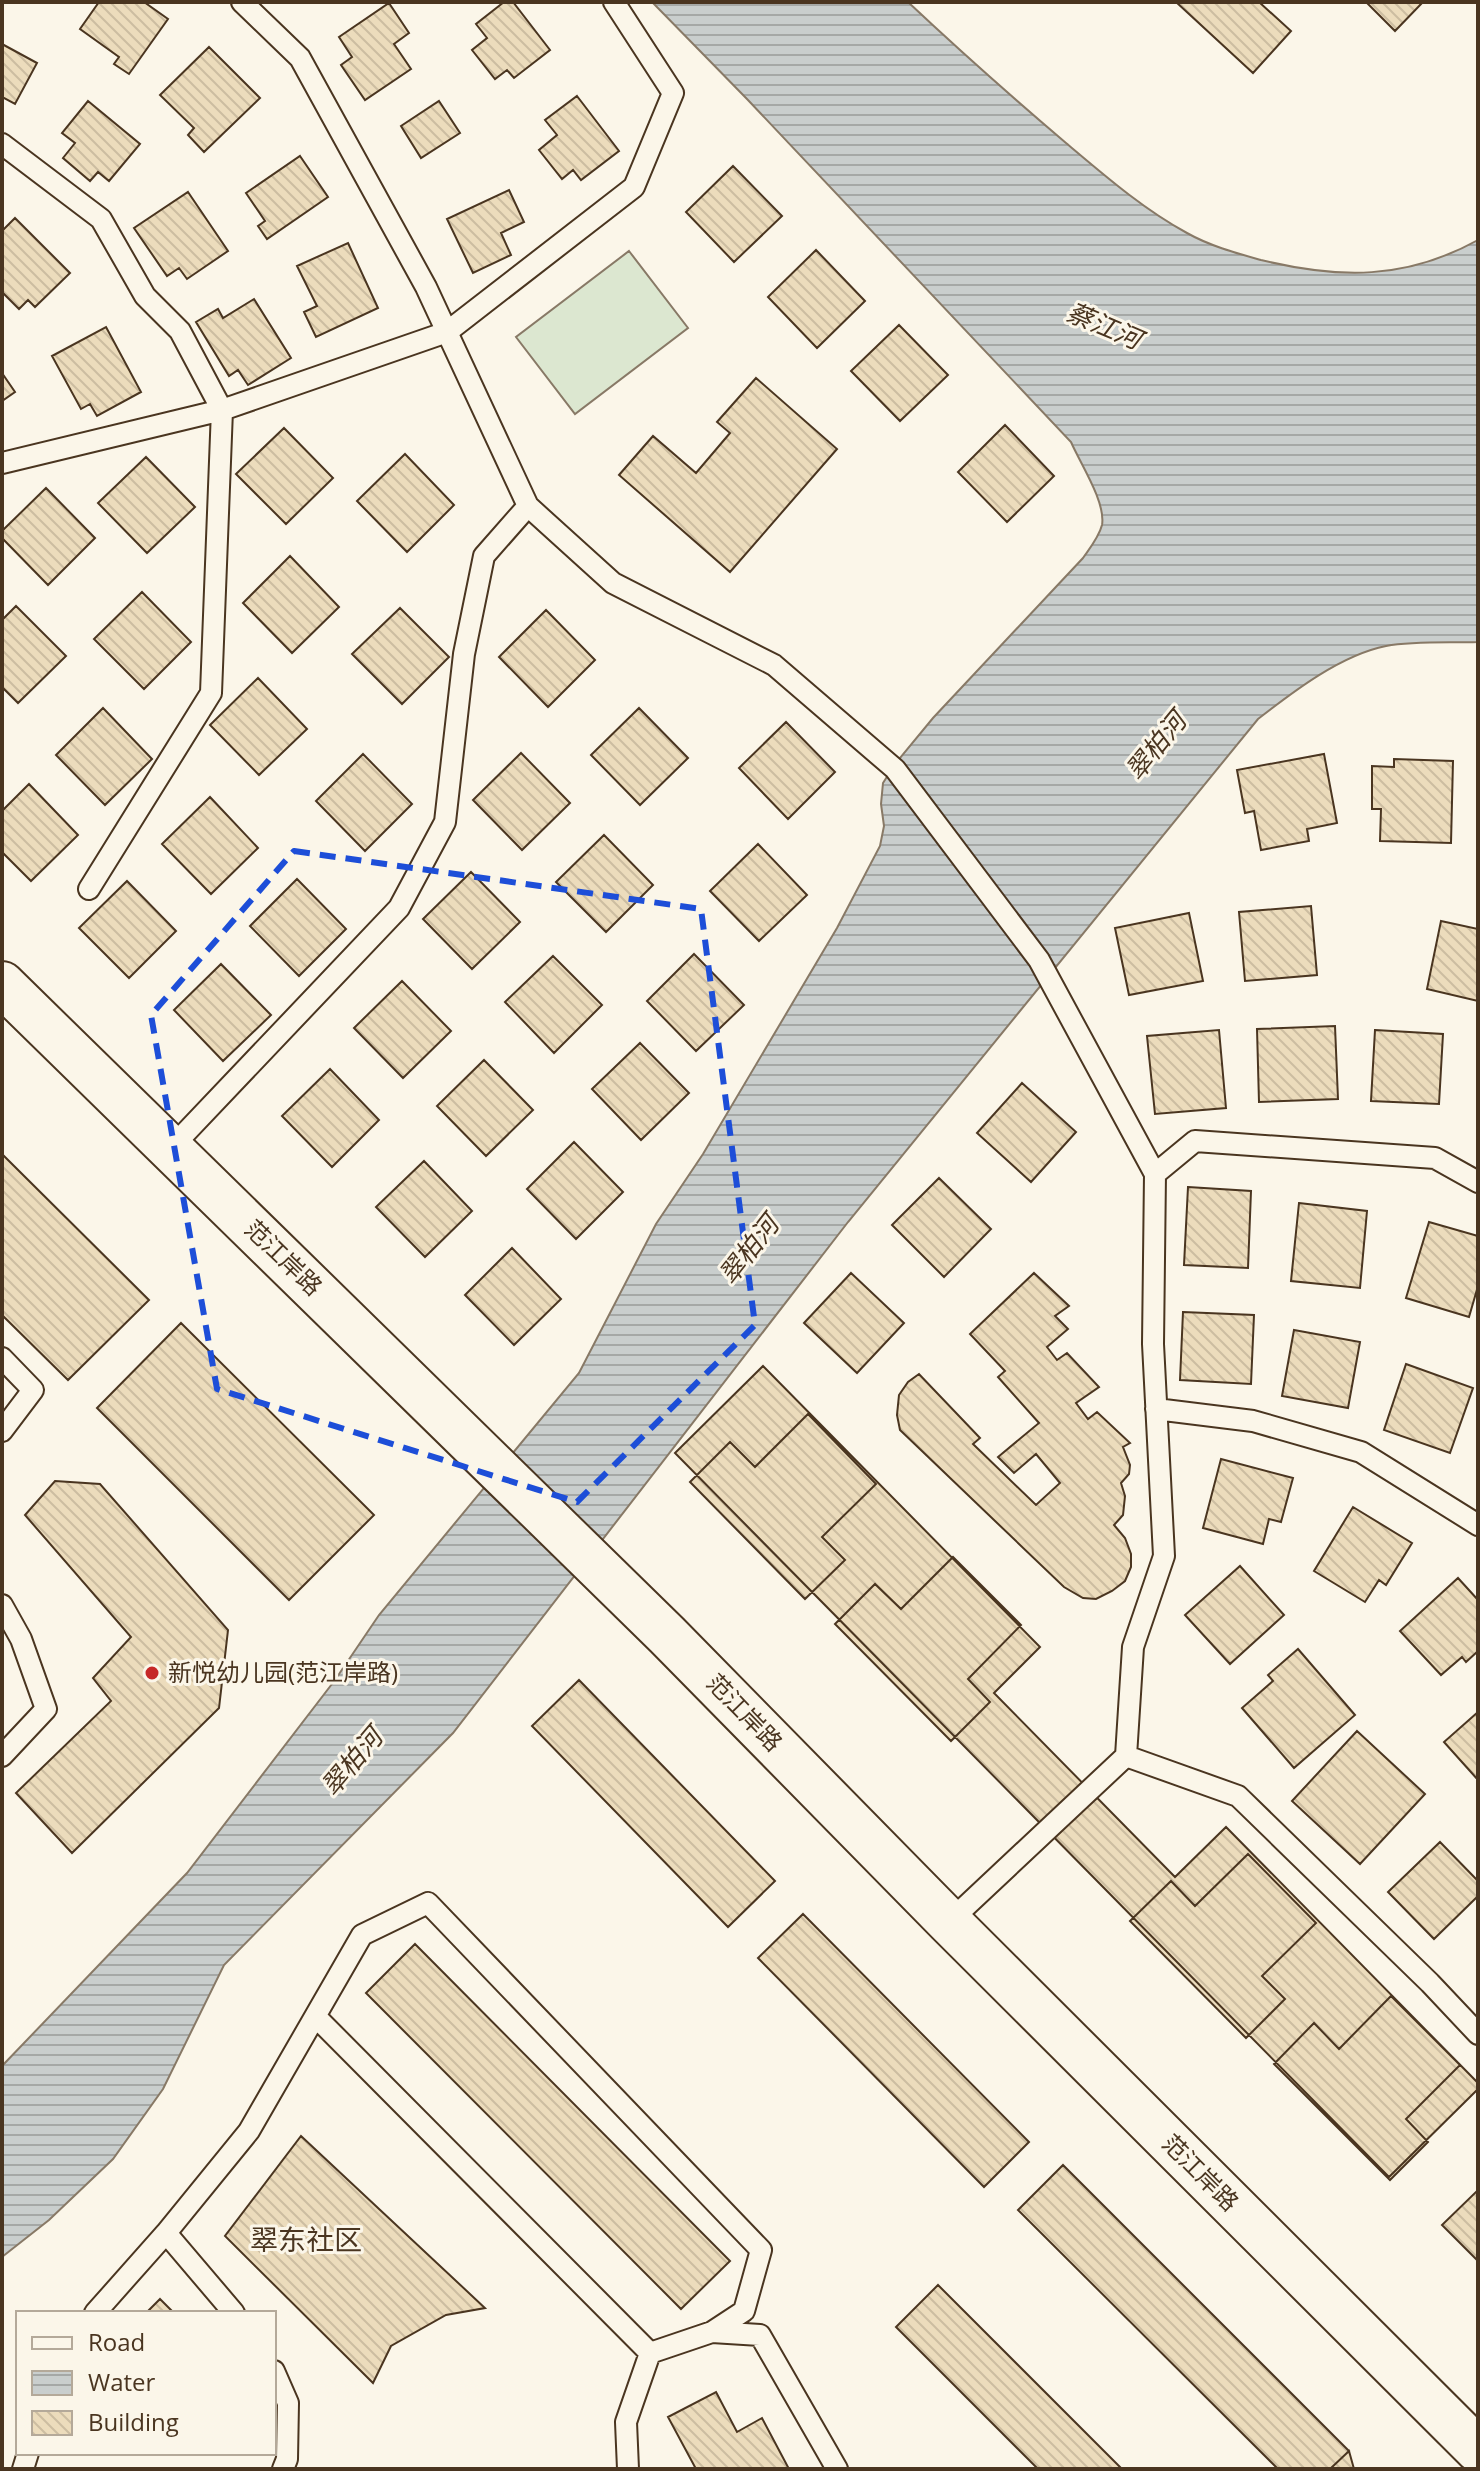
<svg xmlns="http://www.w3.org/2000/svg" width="1480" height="2471" viewBox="0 0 1480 2471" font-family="'Open Sans','Noto Sans SC',sans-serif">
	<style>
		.garden { fill: #dce7d0; stroke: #887966; stroke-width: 2 }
		.water { fill: url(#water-rules); stroke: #887966; stroke-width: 2 }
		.building { fill: url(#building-back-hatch); stroke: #4a3520; stroke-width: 2 }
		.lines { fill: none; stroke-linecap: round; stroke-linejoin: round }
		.lane-casing { stroke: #4a3520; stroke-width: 24 }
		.secondary-casing { stroke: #4a3520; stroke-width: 48 }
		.lane { stroke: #fbf6e9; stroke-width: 20 }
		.secondary { stroke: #fbf6e9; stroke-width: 44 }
		.marked { fill: none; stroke: #1d4ed8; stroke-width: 6; stroke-dasharray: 16 10; stroke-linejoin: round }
		.poi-dot { fill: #c62828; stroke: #fbf6e9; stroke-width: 3 }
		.labels { text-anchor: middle; stroke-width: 6; stroke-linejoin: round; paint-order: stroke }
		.street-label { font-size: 24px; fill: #4a3520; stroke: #fbf6e9 }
		.poi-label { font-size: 24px; fill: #4a3520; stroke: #fbf6e9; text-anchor: start }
		.water-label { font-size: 26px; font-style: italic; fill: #4a3520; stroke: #fbf6e9 }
		.quarter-label { font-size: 28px; fill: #4a3520; stroke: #fbf6e9 }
	</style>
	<defs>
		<pattern id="water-rules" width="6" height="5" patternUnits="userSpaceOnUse" patternTransform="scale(2)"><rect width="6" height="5" fill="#c9cecd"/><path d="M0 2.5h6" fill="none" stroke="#a5a8a6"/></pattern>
		<pattern id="building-back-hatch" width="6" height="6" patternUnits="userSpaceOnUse" patternTransform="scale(2)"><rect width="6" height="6" fill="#ecdcbc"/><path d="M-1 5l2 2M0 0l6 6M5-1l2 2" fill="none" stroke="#ccbda1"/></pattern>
	</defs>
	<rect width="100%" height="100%" fill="#fbf6e9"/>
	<path class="garden" d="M629,251L688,328L575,414L516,337Z"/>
	<path class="water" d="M652,2H908C959,50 1012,97 1066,143C1104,175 1143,209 1187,233C1210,246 1236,253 1261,260C1339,279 1406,280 1478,240V642C1448,643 1415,641 1386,646C1341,655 1294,691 1258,719L848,1222L453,1733L224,1965L163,2089L113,2159L49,2220L2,2257V2066L187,1873L335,1680L379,1615L579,1373L656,1224L703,1154L837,928L880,846L884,826L881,804L883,783L895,764L933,718L1083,558C1090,548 1099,537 1102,525C1106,502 1080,463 1071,442L747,99Z"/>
	<path class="building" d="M99,2H144L168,19L129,74L114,64L119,57L80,29Z
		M504,2H513L550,50L514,78L507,70L495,79L472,50L487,38L476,24Z
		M1176,2H1259L1291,31L1253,73Z
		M1366,2H1423L1395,31Z
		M389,3L409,33L394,44L411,69L365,100L341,65L352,57L339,37Z
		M2,44L37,63L15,104L2,97Z
		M209,47L260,98L204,152L188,135L194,128L160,95Z
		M577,96L619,151L581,180L573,170L562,179L539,150L557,135L545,120Z
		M88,101L140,144L109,181L98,172L90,181L63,158L75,143L62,133Z
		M439,101L460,133L421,158L401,126Z
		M300,156L328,197L267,239L258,226L265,221L246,193Z
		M733,166L782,216L734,262L686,212Z
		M509,190L524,222L501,233L511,255L473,273L447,219Z
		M188,192L228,251L187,279L179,268L167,276L134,228Z
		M15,218L70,273L35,307L28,300L19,309L2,292V231Z
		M348,243L378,308L316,337L304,312L317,306L297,266Z
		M816,250L865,301L817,348L768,297Z
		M254,299L291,358L248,385L238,370L229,376L196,322L218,309L223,318Z
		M899,325L948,375L900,421L851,371Z
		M106,327L141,392L97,416L90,404L81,409L52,356Z
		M2,373L15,392L2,401Z
		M756,378L837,449L730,572L619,475L653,436L696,473L730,433L717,422Z
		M1005,425L1054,476L1007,522L958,472Z
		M284,428L333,478L286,524L236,474Z
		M405,454L454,505L407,552L357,501Z
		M146,457L195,507L147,553L98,503Z
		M46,488L95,538L48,585L2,538V531Z
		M290,556L339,607L292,653L243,603Z
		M142,592L191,642L144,689L94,639Z
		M16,606L66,656L18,703L2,687V620Z
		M400,608L449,657L402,704L352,654Z
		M546,610L595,660L548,707L499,657Z
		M258,678L307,729L259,775L210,725Z
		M103,708L152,759L105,805L56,755Z
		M639,708L688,758L640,805L591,755Z
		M786,722L835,772L788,819L739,768Z
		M521,753L570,803L522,850L473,800Z
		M363,754L412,804L365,851L316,801Z
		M1324,754L1337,823L1307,829L1309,841L1261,850L1254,811L1245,813L1237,770Z
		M1394,759L1453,761L1451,843L1380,841L1381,809H1372V766L1394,767Z
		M29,784L78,835L31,881L2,852V811Z
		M210,797L258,848L211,894L162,844Z
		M604,835L653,885L606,932L556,882Z
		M758,844L807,895L759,941L710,891Z
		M471,872L520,922L472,969L423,919Z
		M297,879L346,929L299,976L250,926Z
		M127,881L176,931L129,978L79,928Z
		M1311,906L1317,975L1245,981L1239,912Z
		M1189,913L1203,981L1129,995L1115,928Z
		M1441,921L1478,929V1001L1427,989Z
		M694,954L744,1005L696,1051L647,1001Z
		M553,956L602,1005L554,1053L505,1002Z
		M221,964L271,1015L223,1061L174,1010Z
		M402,981L451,1031L403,1078L354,1028Z
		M1335,1026L1338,1099L1259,1102L1257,1029Z
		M1219,1030L1226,1108L1155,1114L1147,1036Z
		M1375,1030L1443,1034L1439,1104L1371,1101Z
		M640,1043L689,1093L641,1140L592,1089Z
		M484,1060L533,1110L486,1156L437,1106Z
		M330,1069L379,1120L332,1167L282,1116Z
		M1022,1083L1076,1132L1031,1182L977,1133Z
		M574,1142L623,1192L576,1239L527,1189Z
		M2,1154L149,1300L68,1380L2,1315Z
		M424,1161L472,1211L425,1257L376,1207Z
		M939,1178L991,1229L944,1277L892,1225Z
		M1188,1187L1251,1191L1248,1268L1184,1265Z
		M1299,1203L1367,1211L1360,1288L1291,1281Z
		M1429,1222L1478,1236V1286L1469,1317L1406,1298Z
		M512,1248L561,1299L514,1345L465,1295Z
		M851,1273L904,1323L857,1373L804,1323Z
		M1034,1273L1069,1306L1055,1316L1068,1329L1047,1347L1057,1360L1067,1353L1099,1387L1076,1403L1088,1419L1097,1412L1130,1443L1123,1447L1130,1465L1129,1474L1121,1483L1125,1496L1123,1515L1114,1525L1125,1538L1131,1554V1567L1125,1581L1112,1591L1096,1599L1083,1598L1064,1587L900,1430L897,1415L899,1395L908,1382L919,1374L980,1438L973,1444L1036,1505L1060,1483L1036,1454L1014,1473L998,1457L1039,1423L998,1377L1005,1371L970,1334Z
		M1183,1312L1254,1315L1251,1384L1180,1380Z
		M181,1323L374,1515L289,1600L97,1408Z
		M1294,1330L1360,1342L1348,1408L1282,1396Z
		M1406,1364L1473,1388L1450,1453L1384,1430Z
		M763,1366L1040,1647L994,1693L1175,1877L1226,1827L1478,2083V2089L1389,2177L675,1453Z
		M808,1414L876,1484L822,1537L845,1560L805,1599L690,1482L730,1442L755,1467Z
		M1221,1459L1293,1478L1281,1522L1269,1519L1263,1544L1203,1528Z
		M55,1481L100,1484L228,1630L219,1708L72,1853L16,1793L111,1701L93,1678L131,1637L25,1515Z
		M1353,1507L1412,1543L1386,1585L1379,1580L1365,1602L1314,1571Z
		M953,1557L1021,1625L968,1679L990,1702L951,1741L835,1624L875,1584L901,1609Z
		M1240,1566L1284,1615L1230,1664L1185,1615Z
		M1458,1578L1478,1600V1651L1466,1662L1462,1657L1441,1675L1400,1631Z
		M1298,1649L1355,1715L1294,1768L1242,1708L1273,1681L1268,1675Z
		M579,1680L775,1881L728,1927L532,1726Z
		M1478,1712V1780L1444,1742Z
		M1357,1731L1425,1794L1360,1864L1292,1801Z
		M1440,1842L1478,1881V1896L1434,1939L1388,1892Z
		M1248,1854L1316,1923L1262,1976L1285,1999L1246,2038L1130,1921L1171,1881L1195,1906Z
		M803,1914L1029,2142L984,2187L758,1958Z
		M415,1944L730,2261L681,2309L366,1993Z
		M1391,1996L1460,2065L1406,2119L1428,2142L1390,2180L1274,2064L1314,2023L1339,2049Z
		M301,2136L485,2308L446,2315L391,2346L373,2383L225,2236Z
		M1063,2165L1349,2451L1330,2469H1278L1018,2210Z
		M1478,2190V2261L1442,2225Z
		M938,2285L1122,2469H1038L896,2327Z
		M160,2299L174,2313H146Z
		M716,2392L737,2432L762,2418L789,2469H696L668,2417Z
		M1349,2451L1354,2469H1330Z"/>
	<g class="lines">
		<g class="lane-casing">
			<path id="lane" d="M242,2L300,58L426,287L528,506L613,583L774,665L895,769L1039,960L1155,1174L1153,1344L1164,1556L1133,1647L1126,1756L949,1922
				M2,144L101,219L145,296L180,331L222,410L447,332L634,187L673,93L614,2
				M2,463L222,410L211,693L89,889
				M171,1148L399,908L445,822L464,654L484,556L528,506
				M1155,1174L1195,1141L1435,1158L1478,1182
				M2,1358L33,1390L2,1431
				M1156,1409L1253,1421L1361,1452L1478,1525
				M2,1605L21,1639L46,1709L2,1756
				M1126,1756L1238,1796L1430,1983L1478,2034
				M317,2018L650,2353
				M166,2233L234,2313
				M95,2313L166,2233L249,2131L362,1935L428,1903L761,2250L744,2311L712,2332L650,2353L626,2422L628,2469
				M712,2332L760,2335L837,2469
				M274,2371L288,2403L287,2459L283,2469
				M23,2469L28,2453"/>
		</g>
		<g class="secondary-casing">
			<path id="secondary" d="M2,984L667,1635L949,1922L1478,2450"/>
		</g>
		<use href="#lane" class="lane"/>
		<use href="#secondary" class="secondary"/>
	</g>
	<path class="marked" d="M294,851L701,909L755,1325L577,1502L217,1389L151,1015Z"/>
	<circle class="poi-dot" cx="152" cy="1673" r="8"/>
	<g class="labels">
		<g class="street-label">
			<text transform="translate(283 1258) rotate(44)" y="8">范江岸路</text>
			<text transform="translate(744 1713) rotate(46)" y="8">范江岸路</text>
			<text transform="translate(1200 2173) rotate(45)" y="8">范江岸路</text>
		</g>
		<g class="poi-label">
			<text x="168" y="1681">新悦幼儿园(范江岸路)</text>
		</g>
		<g class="water-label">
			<text transform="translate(1104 326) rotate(23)" y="9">蔡江河</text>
			<text transform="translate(1156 746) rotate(-51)" y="9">翠柏河</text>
			<text transform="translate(749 1250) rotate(-52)" y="9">翠柏河</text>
			<text transform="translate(352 1762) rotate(-50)" y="9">翠柏河</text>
		</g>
		<g class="quarter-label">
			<text x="306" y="2250">翠东社区</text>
		</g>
	</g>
	<rect width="1480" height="2471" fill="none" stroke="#4a3520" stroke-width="8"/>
	<rect x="16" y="2311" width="260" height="144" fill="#fbf6e9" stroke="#b4a999" stroke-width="2"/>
	<rect x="32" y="2337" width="40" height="12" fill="#fbf6e9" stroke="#b4a999" stroke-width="2"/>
	<text x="88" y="2351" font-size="24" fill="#4a3520">Road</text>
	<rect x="32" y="2371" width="40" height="24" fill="url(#water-rules)" stroke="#b4a999" stroke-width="2"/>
	<text x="88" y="2391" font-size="24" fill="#4a3520">Water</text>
	<rect x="32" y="2411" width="40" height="24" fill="url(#building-back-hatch)" stroke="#b4a999" stroke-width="2"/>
	<text x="88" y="2431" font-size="24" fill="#4a3520">Building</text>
</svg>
